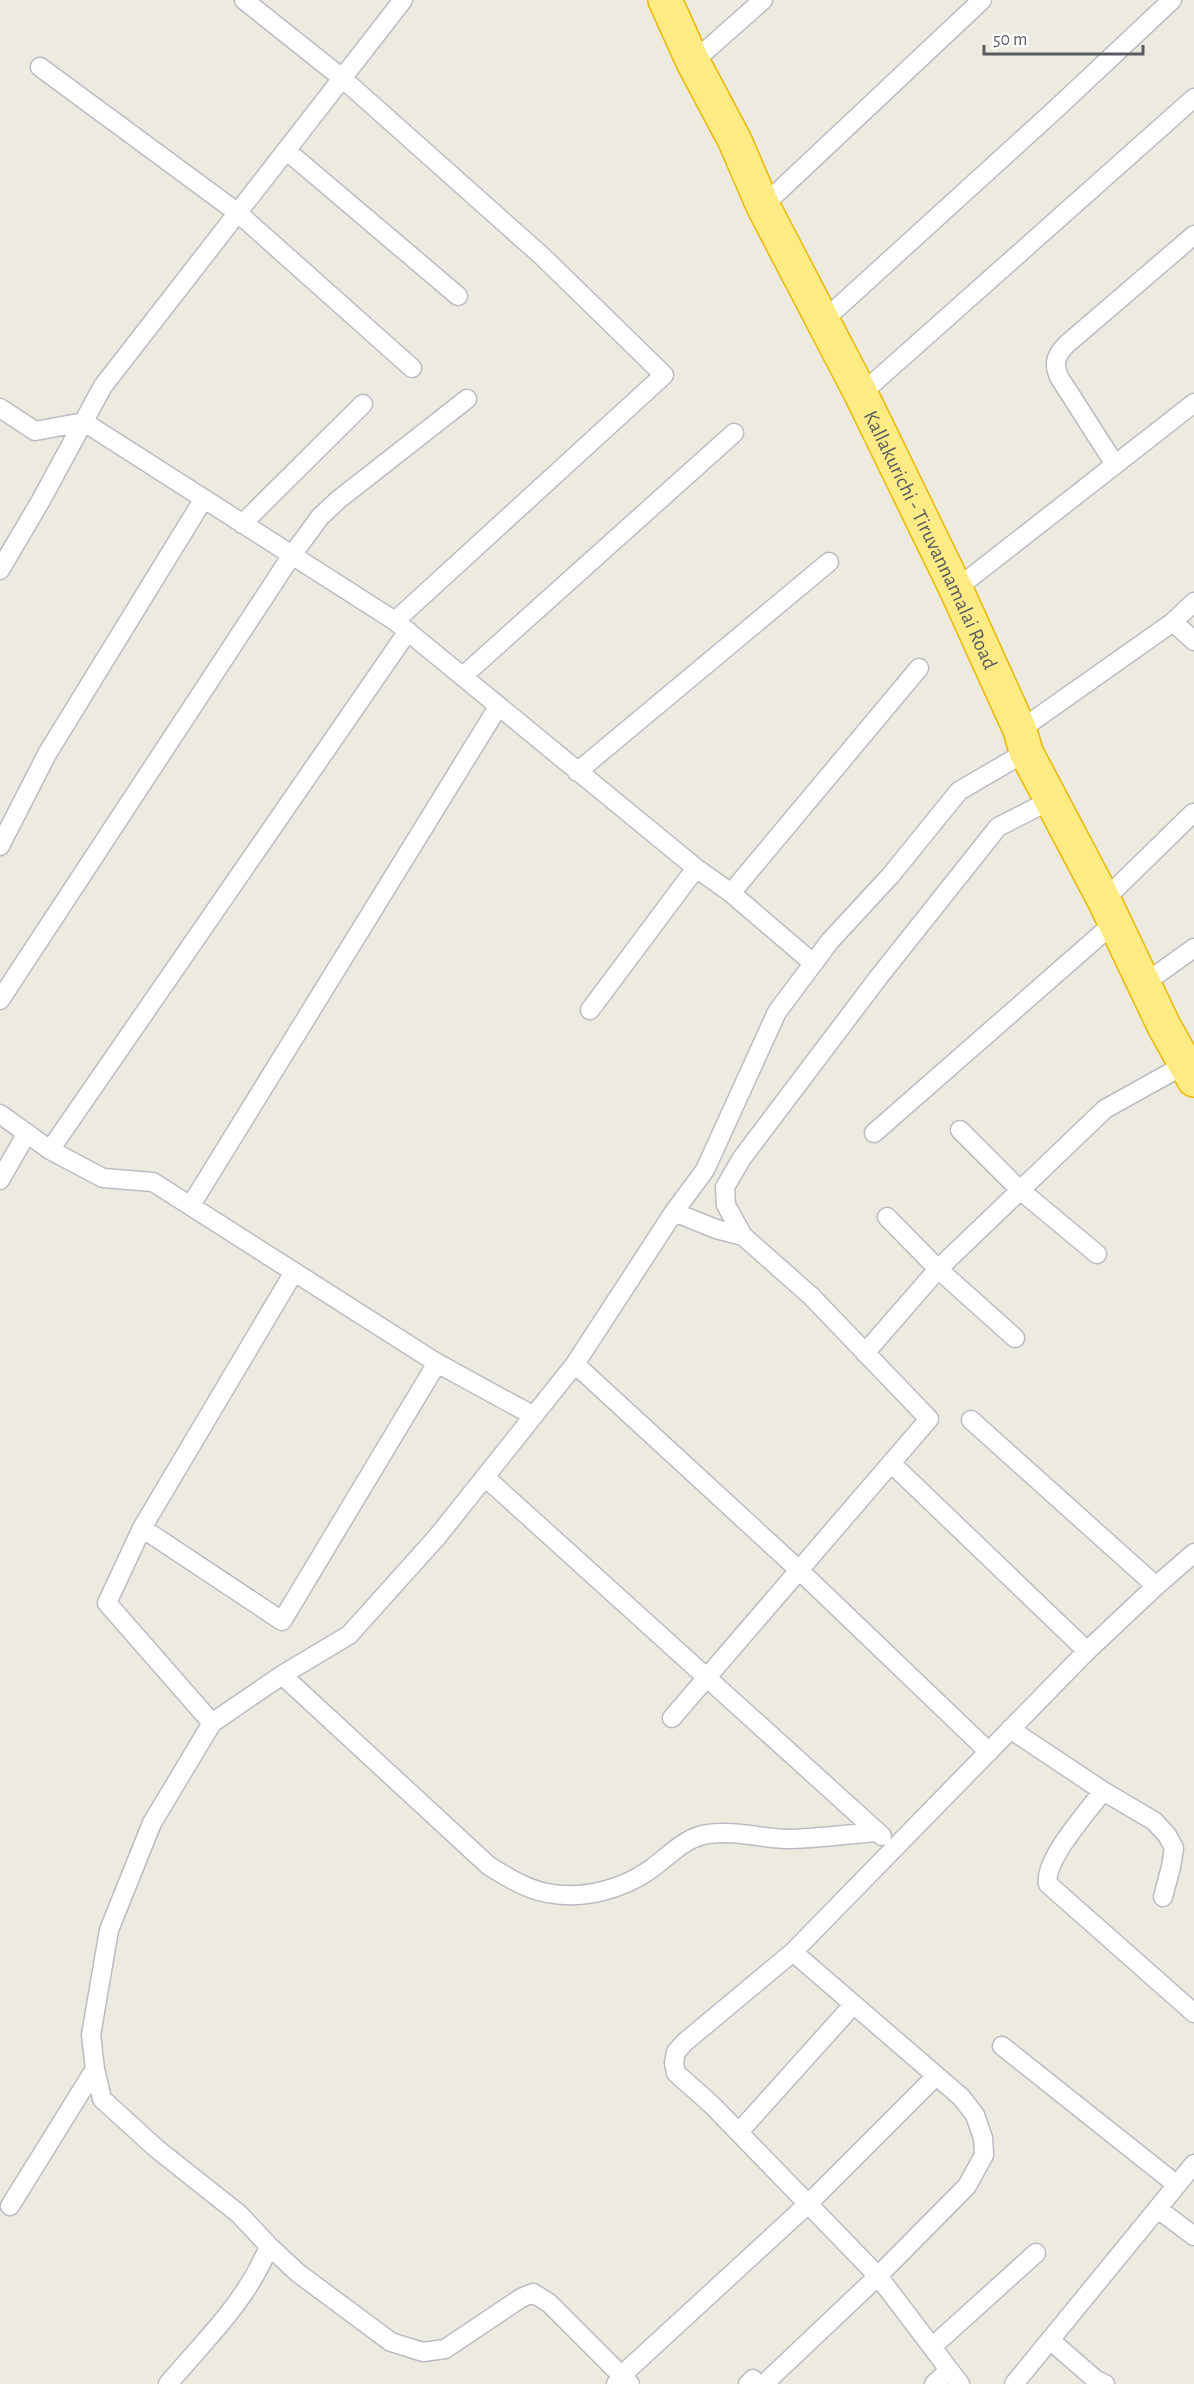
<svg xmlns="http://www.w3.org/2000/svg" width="1194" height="2384" viewBox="0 0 1194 2384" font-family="'Alegreya Sans',sans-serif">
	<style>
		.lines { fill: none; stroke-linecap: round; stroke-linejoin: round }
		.street-casing { stroke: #babcc3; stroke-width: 21 }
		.highway-casing { stroke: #ecb800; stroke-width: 36 }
		.street { stroke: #fff; stroke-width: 18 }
		.highway { stroke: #ffeb84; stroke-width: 33 }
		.labels { text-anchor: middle; stroke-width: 4.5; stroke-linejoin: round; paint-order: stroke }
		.street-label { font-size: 21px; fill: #585c62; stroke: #fff }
	</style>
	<rect width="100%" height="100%" fill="#edebdf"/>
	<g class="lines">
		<g class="street-casing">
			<path id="street" d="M244,0L342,78L543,257L664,375L395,621
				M693,62L763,0
				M40,67L238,213L412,368
				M287,151L458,296
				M763,206L982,0
				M824,320L1057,108L1172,0
				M861,394L1194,98
				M0,408L35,431L84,422L395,621L696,868L731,893L813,963
				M1114,463L1059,377C1053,363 1056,355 1067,344L1194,235
				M242,524L363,404
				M0,570L40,502L103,386L403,0
				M956,589L1194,403
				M1173,622L1194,641
				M463,676L734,433
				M1020,730L1173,622L1194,602
				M577,772L829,562
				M0,846L47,754L203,500
				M731,893L919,668
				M1104,900L1193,813
				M1145,983L1194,948
				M0,1000L292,555L320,517L338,500L467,399
				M590,1010L696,868
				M0,1114L50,1150L103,1178L153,1182L437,1363L534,1416
				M960,1130L1020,1190L1097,1254
				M874,1133L1115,922
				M50,1150L408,631
				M0,1180L27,1133
				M191,1205L498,707
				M887,1217L938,1269L1015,1338
				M743,1236L726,1205L725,1187L742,1158L878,978L998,827L1051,800
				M865,1353L938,1269L1105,1109L1186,1064
				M575,1364L799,1570L989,1752
				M971,1420L1156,1586
				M891,1463L1087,1651
				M485,1477L882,1836
				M142,1528L282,1621L437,1363
				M282,1675L489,1866C507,1877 526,1889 547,1893C581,1900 622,1890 651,1869C669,1856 685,1837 708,1834C733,1830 761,1838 786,1839C816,1839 847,1834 877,1832
				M672,1718L929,1419L811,1296L743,1236L716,1229L674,1212
				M212,1723L107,1603L142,1528L294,1272
				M1010,1729L1103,1791L1154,1821L1167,1835L1174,1848L1171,1867L1163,1897
				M1103,1791C1088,1811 1043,1861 1048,1884L1194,2013
				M1002,2046L1177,2185
				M739,2132L853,2005
				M10,2206L95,2069
				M1158,2209L1194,2236
				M269,2246L298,2273L391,2342L423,2352L445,2349L521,2298L533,2293L549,2303L630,2384
				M1050,2340L1096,2380L1105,2384
				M932,2347L1036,2253
				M168,2384C206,2339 247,2301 269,2246L239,2214L157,2149L102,2099L95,2069L91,2035L109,1930L152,1823L212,1723L282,1675L349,1635L437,1537L575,1364L674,1212L705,1170L777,1012L830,941L891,875L959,791L1026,752
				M616,2384L622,2375L808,2204L936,2076
				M748,2384L753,2379
				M764,2384L878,2276L967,2186L984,2155L983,2138L975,2115L961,2097L793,1952
				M934,2384L949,2370
				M960,2384L878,2276L712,2105L676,2073L674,2063L676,2052L685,2042L793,1952L1087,1651L1156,1586L1194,1553
				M1014,2384L1194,2164"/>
		</g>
		<g class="highway-casing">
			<g id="highway">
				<path id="s1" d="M665,0L693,62L735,141L763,206L861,394L956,589L1020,730L1026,752L1104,900L1164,1026L1194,1080"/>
			</g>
		</g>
		<use href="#street" class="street"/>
		<use href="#highway" class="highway"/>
	</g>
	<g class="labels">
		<g class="street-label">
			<text dy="7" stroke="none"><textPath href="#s1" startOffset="602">Kallakurichi - Tiruvannamalai Road</textPath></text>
		</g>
	</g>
	<path d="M984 45v9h159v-9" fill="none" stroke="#585c62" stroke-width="3"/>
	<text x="993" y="45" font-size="18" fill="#585c62" stroke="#ffffff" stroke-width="4.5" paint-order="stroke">50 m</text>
</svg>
